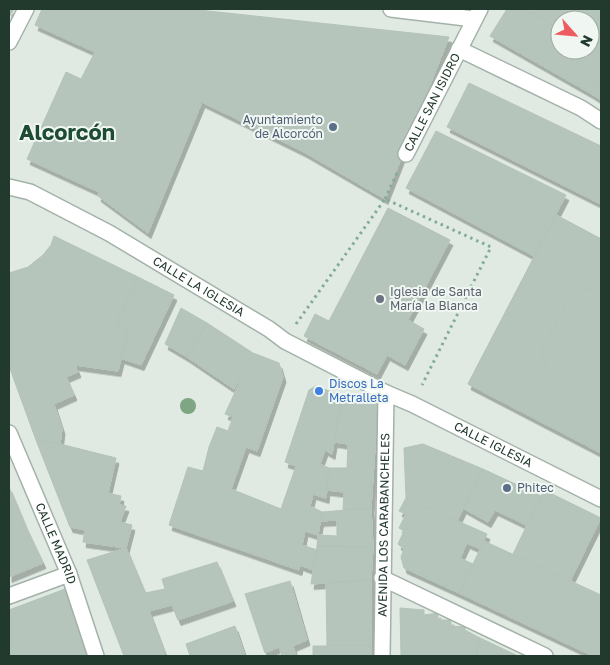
<svg xmlns="http://www.w3.org/2000/svg" width="610" height="665" viewBox="0 0 610 665" font-family="'Golos Text',sans-serif">
	<style>
		.building { fill: #b5c5bb; stroke: #b3c3b8; filter: url(#shadow) }
		.lines { fill: none; stroke-linecap: round; stroke-linejoin: round }
		.pedestrian-casing { stroke: #a3b2a9; stroke-width: 18 }
		.minor-casing { stroke: #a3b2a9; stroke-width: 18 }
		.path { stroke: #82ad93; stroke-width: 3; stroke-dasharray: 2.5 4; stroke-linecap: butt }
		.pedestrian { stroke: #fff; stroke-width: 15 }
		.minor { stroke: #fff; stroke-width: 15 }
		.tree { fill: #7ea683 }
		.service-dot { fill: #5c6f8a; stroke: #f0f7f2; stroke-width: 2 }
		.worship-dot { fill: #6b7280; stroke: #f0f7f2; stroke-width: 2 }
		.shop-dot { fill: #3f7fe0; stroke: #f0f7f2; stroke-width: 2 }
		.labels { text-anchor: middle; stroke-width: 4; stroke-linejoin: round; paint-order: stroke }
		.street-label { font-size: 12px; fill: #213a2d; stroke: #f0f7f2 }
		.service-label { font-size: 12px; fill: #4e5e75; stroke: #f0f7f2; text-anchor: end }
		.worship-label { font-size: 12px; fill: #5b616d; stroke: #f0f7f2; text-anchor: start }
		.shop-label { font-size: 12px; fill: #366cbe; stroke: #f0f7f2; text-anchor: start }
		.town-label { font-size: 22px; font-weight: bold; fill: #1e4b34; stroke: #f0f7f2 }
	</style>
	<defs>
		<filter id="shadow"><feDropShadow dx="3" dy="5.5" stdDeviation="0" flood-color="#0004"/></filter>
	</defs>
	<rect width="100%" height="100%" fill="#e0eae3"/>
	<path class="building" d="M9,9H14L9,17Z
		M42,9H190L449,37L385,199L304,152L202,102L148,233L98,196L99,192L27,159L66,72L81,79L95,52L35,25Z
		M507,9H525L560,29V50H590V46L601,53V76L590,93L490,36Z
		M525,9H601V53L590,46V20H560V29Z
		M601,76V100L590,93Z
		M469,83L601,146V204L447,127Z
		M436,131L566,195L534,256L406,188Z
		M388,208L450,240L408,320L424,329L405,365L387,355L377,374L304,336L315,314L329,321Z
		M556,215L601,239V294L589,288L572,293L541,351L546,369L601,398V453L468,384Z
		M556,215L601,239V453L468,384Z
		M54,236L138,277L116,324L128,331L118,371L75,365L78,372L66,377L74,395L54,404L62,429L60,444L36,440L9,366V273L28,267L43,255L51,245Z
		M138,277L174,295L141,365L121,358L128,331L116,324Z
		M181,308L207,323L187,357L165,344Z
		M207,323L253,353L234,389L187,357Z
		M253,353L279,363L283,377L257,451L246,447L231,489L281,509L296,466L285,462L309,390L316,386L342,396L332,454L325,450L320,464L329,468L326,498L313,494L310,506L322,512L318,535L305,531L302,545L317,550L313,570L300,565L299,570L169,525L188,467L203,471L209,447L217,427L228,431L233,417L225,414Z
		M342,396L378,403L371,508L343,510L344,492L326,490L329,468H347L348,444L334,442Z
		M36,440L60,444L116,458L108,493L121,496L119,505L126,506L120,522L132,525L126,548L83,542L85,530L70,527Z
		M423,444L483,469L457,521L406,498L404,448Z
		M483,469L541,496L526,525L495,510L488,522L463,508Z
		M9,487L25,525L9,534Z
		M544,490L601,518L570,581L513,554Z
		M406,498L487,534L480,549L467,543L460,558L473,564L459,593L404,568L401,557L404,549L398,544L404,531L399,528L406,514L399,511Z
		M371,508L373,547L317,546L318,535L337,536V520L320,521L322,512Z
		M25,525L43,563L9,577V534Z
		M484,541L601,595V656H593L459,593Z
		M317,546L373,547L371,580L311,584Z
		M126,548L145,593L165,589L162,579L217,562L233,601L178,620L172,605L149,611L165,654L157,656H124L87,560Z
		M371,580V646H327L326,583Z
		M290,581L307,640L293,646L296,656H282L279,647L265,653L245,594Z
		M65,589L90,656H9V610Z
		M400,608L424,610V615L438,613V620H451V627L465,626V630L478,637L477,656H401Z
		M235,626L245,656H190L186,644Z
		M478,637L518,656H477Z
		M313,646H371V656H313Z"/>
	<g class="lines">
		<g class="pedestrian-casing">
			<g id="pedestrian">
				<path d="M9,42L26,9"/>
				<path d="M459,49L581,108L601,121"/>
				<path id="s1" d="M9,187L30,192L109,233L269,329L285,341L386,393"/>
			</g>
		</g>
		<g class="minor-casing">
			<g id="minor">
				<path d="M391,9L474,19"/>
				<path id="s2" d="M406,154L480,9"/>
				<path id="s3" d="M9,433L69,574L96,656"/>
				<path d="M382,578L545,656"/>
				<path d="M9,596L69,574"/>
				<path id="s4" d="M382,656L386,393L412,404L601,499"/>
			</g>
		</g>
		<path class="path" d="M385,199L397,173
			M296,324L385,199L491,247L422,385"/>
		<use href="#pedestrian" class="pedestrian"/>
		<use href="#minor" class="minor"/>
	</g>
	<circle class="tree" cx="188" cy="406" r="8"/>
	<g class="service-dot">
		<circle cx="333" cy="127" r="5"/>
		<circle cx="507" cy="488" r="5"/>
	</g>
	<circle class="worship-dot" cx="380" cy="299" r="5"/>
	<circle class="shop-dot" cx="319" cy="391" r="5"/>
	<g class="labels">
		<g class="street-label">
			<text dy="4" stroke="none"><textPath href="#s2" startOffset="58">CALLE SAN ISIDRO</textPath></text>
			<text dy="4" stroke="none"><textPath href="#s1" startOffset="215">CALLE LA IGLESIA</textPath></text>
			<text dy="4" stroke="none"><textPath href="#s4" startOffset="382">CALLE IGLESIA</textPath></text>
			<text dy="4" stroke="none"><textPath href="#s4" startOffset="131">AVENIDA LOS CARABANCHELES</textPath></text>
			<text dy="4" stroke="none"><textPath href="#s3" startOffset="120">CALLE MADRID</textPath></text>
		</g>
		<g class="service-label">
			<text x="323" y="124">Ayuntamiento<tspan x="323" dy="14">de Alcorcón</tspan></text>
			<text x="517" y="492" text-anchor="start">Phitec</text>
		</g>
		<g class="worship-label">
			<text x="390" y="296">Iglesia de Santa<tspan x="390" dy="14">María la Blanca</tspan></text>
		</g>
		<g class="shop-label">
			<text x="329" y="388">Discos La<tspan x="329" dy="14">Metralleta</tspan></text>
		</g>
		<g class="town-label">
			<text x="67" y="140">Alcorcón</text>
		</g>
	</g>
	<rect width="610" height="665" fill="none" stroke="#213a2d" stroke-width="20"/>
	<g transform="translate(575 35) rotate(117)"><circle r="24" fill="#f0f7f2" stroke="#9daba3"/>
	<path d="M0-4L9 19L0 12L-9 19Z" fill="#ec5c60"/>
	<text y="-8" font-size="14" font-weight="bold" text-anchor="middle" fill="#213a2d">N</text>
	</g>
</svg>
